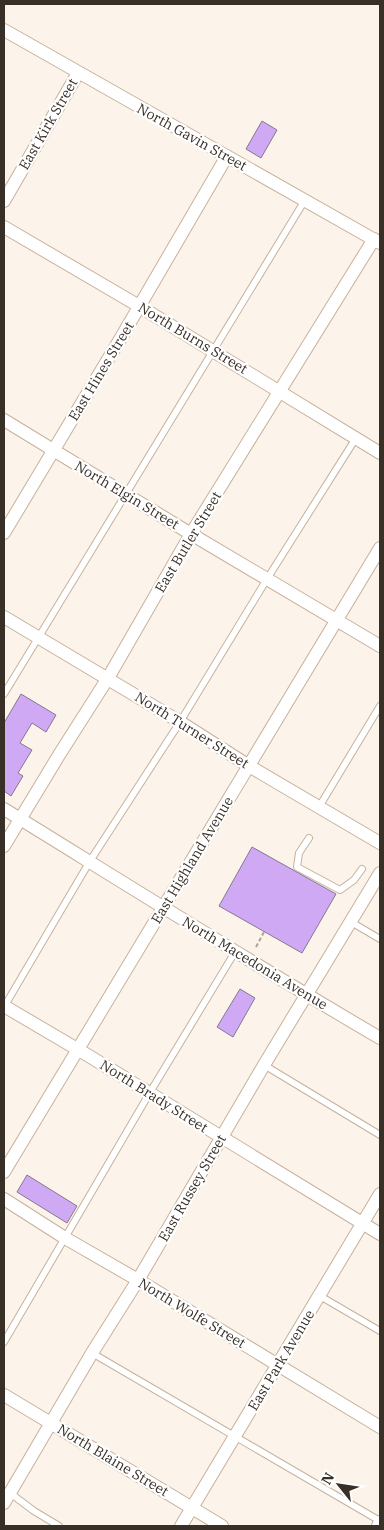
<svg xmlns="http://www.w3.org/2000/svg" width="384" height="1530" viewBox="0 0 384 1530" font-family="'IBM Plex Serif',serif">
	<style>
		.building { fill: #d0a9f5; stroke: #847890 }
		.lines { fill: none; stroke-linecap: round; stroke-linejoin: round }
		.lane-casing { stroke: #c7b19c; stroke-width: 8 }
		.street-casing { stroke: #c7b19c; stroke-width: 14 }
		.path { stroke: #ada49b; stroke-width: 2; stroke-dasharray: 4 2.5; stroke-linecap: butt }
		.lane { stroke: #fff; stroke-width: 6 }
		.street { stroke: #fff; stroke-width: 12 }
		.labels { text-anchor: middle; stroke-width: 4.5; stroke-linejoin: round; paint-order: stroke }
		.street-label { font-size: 14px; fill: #382f27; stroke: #fff }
	</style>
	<rect width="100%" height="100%" fill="#fcf3ea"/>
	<path class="building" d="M262,121L277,130L261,158L246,149Z
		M21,694L56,715L46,732L32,723L20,743L32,750L18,773L23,776L11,796L4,791V723Z
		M252,847L336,894L302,953L219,906Z
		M240,989L255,998L233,1037L217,1027Z
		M27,1175L77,1206L67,1223L17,1192Z"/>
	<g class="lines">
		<g class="lane-casing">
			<path id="lane" d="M4,694L305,200
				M319,807L380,706
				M309,838L299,853L297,867L340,890L354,880L362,869
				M351,922L380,939
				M4,1007L90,861L180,722L267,579L356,438
				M264,1065L380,1135
				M320,1296L380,1331
				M4,1342L149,1094L235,952
				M92,1353L380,1521
				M10,1493L34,1511L59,1526"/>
		</g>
		<g class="street-casing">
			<path id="street" d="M4,30L380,243
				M4,201L78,73
				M4,227L139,306L380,453
				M4,420L191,534L380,646
				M4,533L122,336L227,156
				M4,617L180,722L249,766L380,843
				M4,809C129,886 253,964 380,1038
				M4,846L59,755L108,678L191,534L374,239
				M4,1006L89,1056L380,1234
				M4,1172L380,548
				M4,1199L65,1238L138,1280L380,1427
				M4,1395L222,1526
				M4,1503L92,1353L138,1280L264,1065L380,873
				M181,1526L380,1194
				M378,1526L380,1522"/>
		</g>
		<path class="path" d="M256,947L264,932"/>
		<use href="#lane" class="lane"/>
		<use href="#street" class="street"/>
	</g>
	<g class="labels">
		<g class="street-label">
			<text transform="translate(48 124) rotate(-60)" y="5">East Kirk Street</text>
			<text transform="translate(192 137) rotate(29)" y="5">North Gavin Street</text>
			<text transform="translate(193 338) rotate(31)" y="5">North Burns Street</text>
			<text transform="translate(101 371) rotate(-59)" y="5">East Hines Street</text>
			<text transform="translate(127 495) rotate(31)" y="5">North Elgin Street</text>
			<text transform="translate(188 542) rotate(-59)" y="5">East Butler Street</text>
			<text transform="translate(192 730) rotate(32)" y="5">North Turner Street</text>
			<text transform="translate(192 860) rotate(-59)" y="5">East Highland Avenue</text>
			<text transform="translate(255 963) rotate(31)" y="5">North Macedonia Avenue</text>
			<text transform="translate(154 1096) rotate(32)" y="5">North Brady Street</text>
			<text transform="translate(192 1188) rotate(-60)" y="5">East Russey Street</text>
			<text transform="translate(192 1313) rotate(31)" y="5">North Wolfe Street</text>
			<text transform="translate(281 1360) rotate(-59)" y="5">East Park Avenue</text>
			<text transform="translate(113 1460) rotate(31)" y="5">North Blaine Street</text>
		</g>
	</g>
	<rect width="384" height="1530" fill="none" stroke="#382f27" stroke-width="10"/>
	<g transform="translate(339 1485) rotate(300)" stroke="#ffffff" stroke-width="4" paint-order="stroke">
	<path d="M0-4L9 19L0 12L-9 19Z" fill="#382f27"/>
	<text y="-8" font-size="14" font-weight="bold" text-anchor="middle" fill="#382f27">N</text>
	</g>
</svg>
